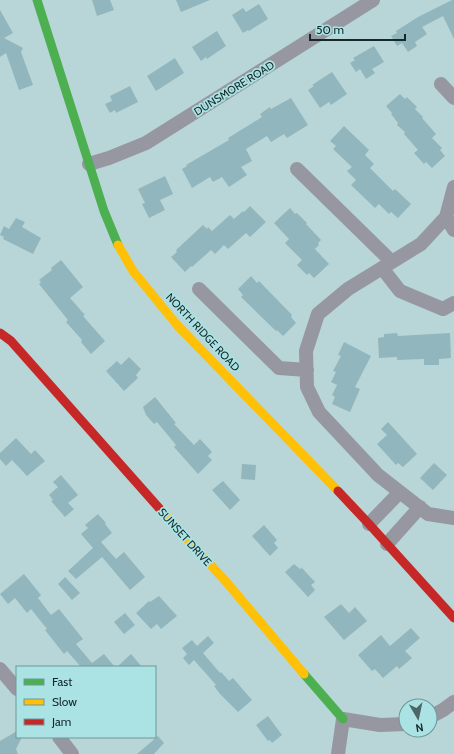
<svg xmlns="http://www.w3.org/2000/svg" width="454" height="754" viewBox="0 0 454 754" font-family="Cabin,sans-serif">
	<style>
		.building { fill: #92b6bd }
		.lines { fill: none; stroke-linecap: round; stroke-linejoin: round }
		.street { stroke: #9697a0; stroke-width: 14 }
		.fast { stroke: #4caf50; stroke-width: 9 }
		.slow { stroke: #ffc107; stroke-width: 9 }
		.jam { stroke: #c62828; stroke-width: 9 }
		.labels { text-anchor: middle; stroke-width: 3.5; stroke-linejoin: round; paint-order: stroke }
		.street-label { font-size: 11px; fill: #13292a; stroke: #abe2e4 }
	</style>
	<rect width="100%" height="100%" fill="#b8d6d7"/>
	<path class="building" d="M92,0H110L114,10L97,16Z
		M176,0H210L181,12Z
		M452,0H454V39L443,16L422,27L427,34L415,42L417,46L408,52L402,43L397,46L391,36L397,33L396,31L418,17Z
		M259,4L268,19L249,31L248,30L243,33L232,15L243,8L246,12Z
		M0,10L13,33L4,38L23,48L21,52L33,85L19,90L6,53L0,57Z
		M217,31L226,46L207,59L206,57L201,61L192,47Z
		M374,46L384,62L372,69L375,73L366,79L360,69L356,72L350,63L355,60L353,58Z
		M175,58L184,73L156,91L147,76Z
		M332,72L347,94L331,105L329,102L320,108L308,90L314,86L312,85Z
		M130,86L138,102L116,113L115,110L110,113L105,104L112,101L110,96Z
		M400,94L405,99L407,97L417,107L415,109L423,117L422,118L436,134L432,138L442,148L440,150L445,156L432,168L426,162L424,164L414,153L418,150L404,134L405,132L397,125L398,123L391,114L392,113L386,106Z
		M291,98L308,125L287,138L284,134L271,142L267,136L246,149L252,161L241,167L247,175L229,187L222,177L213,182L210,177L192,188L182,169L187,166L186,165L229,140L228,138L262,117L260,114L270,107L271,109Z
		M344,126L369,150L365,155L374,164L370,168L393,191L395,189L411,204L398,218L391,212L389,214L379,204L375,208L351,185L356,180L347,171L352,167L333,149L336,146L330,141Z
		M165,176L173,194L160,200L165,210L149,218L142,204L145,203L138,189Z
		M250,206L266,222L250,237L246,233L228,249L224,245L215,254L211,250L192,267L191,266L185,272L171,257L177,252L176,250L203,225L207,229L208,227L212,231L230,215L234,219L243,211L244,212Z
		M290,208L295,214L297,213L307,223L306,224L321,240L318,243L319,245L315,249L329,264L314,278L309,273L307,275L297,265L302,260L285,243L289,239L274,223Z
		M16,218L25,222L22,227L41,238L33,254L3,239L4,237L0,235L4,226L9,229Z
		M61,260L83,287L70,298L85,315L83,316L105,341L91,354L81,342L82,340L66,322L68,320L39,284L41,282L39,280L52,270L51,268Z
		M251,276L257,283L259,281L292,315L291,317L296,323L283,336L277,330L276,331L241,297L243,295L238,289Z
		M397,333L398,336L450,333L451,358L439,359V365H424V359L397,360V357L379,358L378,338L384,337V334Z
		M344,342L371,356L355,387L360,389L350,412L332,404L335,397L332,395L337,385L331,382L336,372L333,371L341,356L338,355Z
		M129,357L141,369L136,375L138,378L124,391L106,371L117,361L121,365Z
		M155,397L176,423L174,424L194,445L200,439L212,452L208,456L212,460L198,474L174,447L176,445L157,422L154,424L146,415L143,407Z
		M388,422L417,454L403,467L398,463L396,465L377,444L387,435L381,429Z
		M16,438L31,454L35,450L45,461L27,476L12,460L6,466L0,459V453Z
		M434,463L447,475L433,490L420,478Z
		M242,464L256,465L255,480L241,479Z
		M61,475L78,495L68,503L74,509L65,517L51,501L53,500L49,495L58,487L53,482Z
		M223,481L240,500L230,510L212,490Z
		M98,514L106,523L105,524L112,533L101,542L116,559L124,552L145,577L130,590L102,557L76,579L68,571L93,548L81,534L88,528L85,525Z
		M264,525L277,540L274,543L278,548L270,556L252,536Z
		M294,564L300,569L302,568L315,582L311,585L315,590L308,597L285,572Z
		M24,574L41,595L38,598L51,615L59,609L83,639L76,644L92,663L104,654L115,667H81L67,651L64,654L45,630L47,629L31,609L27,613L15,598L8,604L0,594Z
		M65,577L80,593L72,600L58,584Z
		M159,596L177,616L161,629L157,624L151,629L136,613L149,601L150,602Z
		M341,604L349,613L355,607L367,621L344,640L324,617Z
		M125,613L135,625L124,634L114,622Z
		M411,628L420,638L405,651L412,658L399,669L397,666L383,678L375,669L372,671L358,655L381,635L390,646Z
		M208,636L214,643L203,653L220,673L221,672L229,681L233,678L252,700L238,712L220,694L214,686L216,685L194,660L189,665L183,658L187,654L182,648L192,640L197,646Z
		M131,654L142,667H117Z
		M268,716L282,735L272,743L270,740L268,741L256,725Z
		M17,731V737H22L16,749L18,754H0V741Z
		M158,736L164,743L154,754H137Z"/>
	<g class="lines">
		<path class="street" d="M441,84L454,98
			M89,164L109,158L146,143L373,0
			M297,169L392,262
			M454,187L446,217L421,244L348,289L318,314L306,351L307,387L319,412L378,475L428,514L454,518
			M446,217L454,230
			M382,268L400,291L443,309L454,303
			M199,289L279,368L307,370
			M369,524L400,492
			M387,544L420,507
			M0,669L17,689
			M430,717L443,710L454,702
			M59,737L72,754
			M338,754L343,719L380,725L406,724"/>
		<path class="fast" d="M37,0L104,211L118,245
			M304,674L343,719"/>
		<path class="slow" d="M118,245L133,271L177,325L338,491
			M159,508L228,584L304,674"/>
		<path class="jam" d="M0,333L11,341L159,508
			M338,491L369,524L454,618"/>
	</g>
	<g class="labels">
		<g class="street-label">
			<text transform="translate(234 88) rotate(-32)" y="4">DUNSMORE ROAD</text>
			<text transform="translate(203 332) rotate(47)" y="4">NORTH RIDGE ROAD</text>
			<text transform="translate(185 537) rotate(48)" y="4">SUNSET DRIVE</text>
		</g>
	</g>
	<rect x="16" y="666" width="140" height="72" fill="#abe2e4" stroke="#6e989a"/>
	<rect x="24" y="679" width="20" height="6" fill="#4caf50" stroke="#6e989a"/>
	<text x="52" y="686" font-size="12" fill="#13292a">Fast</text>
	<rect x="24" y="699" width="20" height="6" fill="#ffc107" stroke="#6e989a"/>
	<text x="52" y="706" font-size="12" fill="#13292a">Slow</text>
	<rect x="24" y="719" width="20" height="6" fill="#c62828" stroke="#6e989a"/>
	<text x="52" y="726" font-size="12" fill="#13292a">Jam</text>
	<g transform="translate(418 718) rotate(171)"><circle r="19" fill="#abe2e4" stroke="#6e989a"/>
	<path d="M0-3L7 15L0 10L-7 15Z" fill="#4d6667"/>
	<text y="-6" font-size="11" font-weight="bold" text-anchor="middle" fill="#13292a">N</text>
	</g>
	<path d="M310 34v6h95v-6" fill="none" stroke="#13292a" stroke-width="2"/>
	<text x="316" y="34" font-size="12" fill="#13292a" stroke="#abe2e4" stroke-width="3" paint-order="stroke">50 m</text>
</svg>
